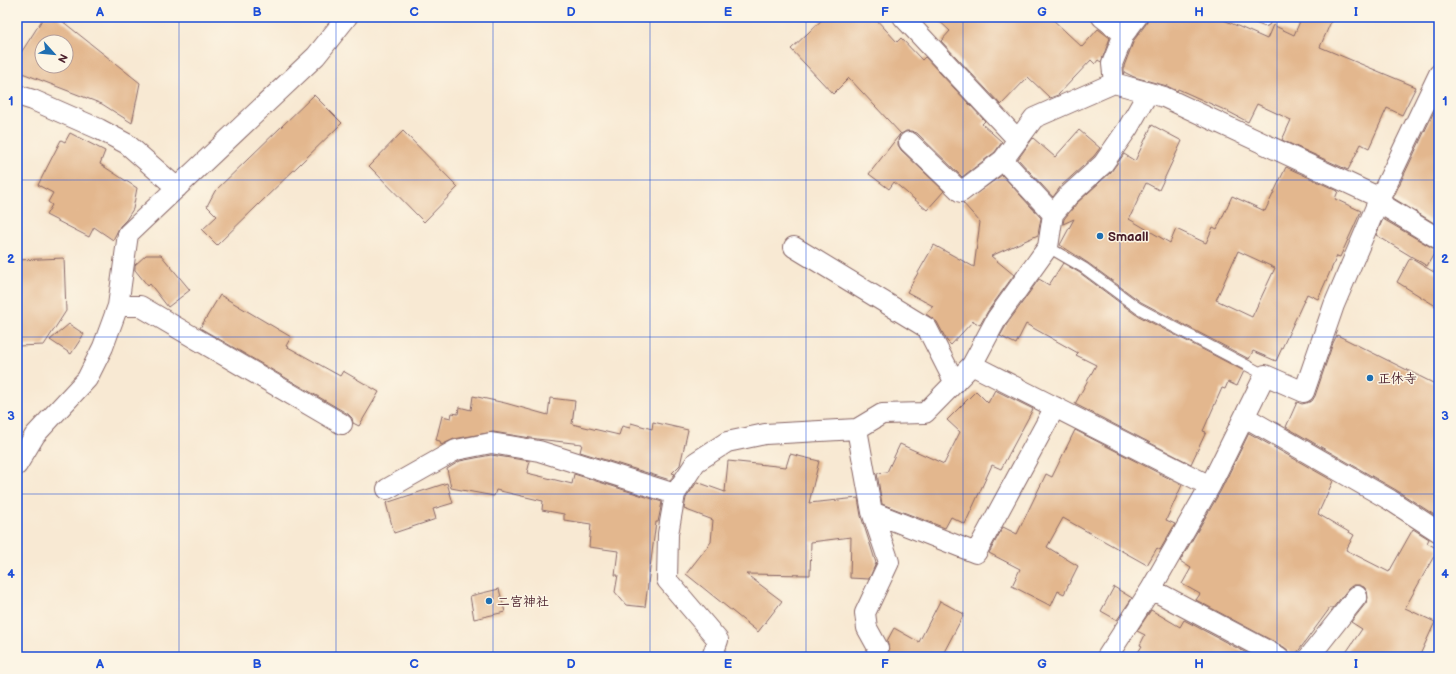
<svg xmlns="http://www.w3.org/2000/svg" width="1456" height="674" viewBox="0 0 1456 674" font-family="'Balsamiq Sans','Klee One',sans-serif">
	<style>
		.building { fill: #e3b78e; fill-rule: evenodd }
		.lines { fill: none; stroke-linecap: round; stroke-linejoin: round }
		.lane-casing { stroke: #876666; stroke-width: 12 }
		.street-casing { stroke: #876666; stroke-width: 22 }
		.lane { stroke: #fff; stroke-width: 10 }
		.street { stroke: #fff; stroke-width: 20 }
		.grid { fill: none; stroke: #1d4ed8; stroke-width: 1; stroke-opacity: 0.55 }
		.poi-dot { fill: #1f6fb2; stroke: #fcf5e5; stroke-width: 1.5 }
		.labels { text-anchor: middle; stroke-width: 3; stroke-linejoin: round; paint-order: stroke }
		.poi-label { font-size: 13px; font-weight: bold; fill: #4a1f2b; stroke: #fcf5e5; text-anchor: start }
		.neatline { fill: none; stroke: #1d4ed8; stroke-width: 1.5 }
		.grid-label { font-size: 13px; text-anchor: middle; font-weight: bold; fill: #1d4ed8 }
	</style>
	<rect width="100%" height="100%" fill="#fcf5e5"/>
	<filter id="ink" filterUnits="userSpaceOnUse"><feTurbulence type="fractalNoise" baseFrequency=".025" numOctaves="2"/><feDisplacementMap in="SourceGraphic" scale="8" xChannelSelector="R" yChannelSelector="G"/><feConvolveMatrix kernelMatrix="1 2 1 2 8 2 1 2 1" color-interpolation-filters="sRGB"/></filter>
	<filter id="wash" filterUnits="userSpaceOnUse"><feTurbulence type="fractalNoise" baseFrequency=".012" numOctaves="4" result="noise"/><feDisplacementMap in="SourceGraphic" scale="16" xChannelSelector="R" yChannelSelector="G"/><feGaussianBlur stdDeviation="0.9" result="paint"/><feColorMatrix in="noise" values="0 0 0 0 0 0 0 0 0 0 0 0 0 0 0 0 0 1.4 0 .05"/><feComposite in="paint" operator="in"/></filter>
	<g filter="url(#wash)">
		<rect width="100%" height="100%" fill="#f8e9d3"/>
		<g id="blocks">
			<path class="building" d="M44,17H57L140,83L132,123L102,104L17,71V59ZM42,42H66V66H42Z
				M825,17H874L897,42L901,38L922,60L925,57L985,121L982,124L1002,142L995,152L962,177L917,133L911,131H906L901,134L849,78L833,94L791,49Z
				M935,17H1050L1082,47L1098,29L1110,38L1101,62L1098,60L1095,64L1091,60L1058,95L1050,98L1028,77L1001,105L941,41L950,31Z
				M1148,17H1217L1267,39L1273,25L1294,35L1302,17H1333L1320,47L1416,87L1402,115L1387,108L1369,148L1361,144L1348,170L1282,140L1291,120L1257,104L1248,122L1229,112L1178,89L1177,91L1167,86L1134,77L1124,72V66L1134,40L1146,24Z
				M314,95L342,123L217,245L202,230L217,216L207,206L215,191Z
				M1439,101V226L1393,198Z
				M1152,125L1182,141L1159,190L1146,183L1129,219L1170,243L1176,229L1206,243L1213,227L1217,229L1232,196L1265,211L1286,167L1338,191L1335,199L1361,211L1340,257L1337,256L1318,299L1307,294L1276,361L1253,351L1249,359L1141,302L1088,263L1060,245L1074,219L1063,224L1064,219L1077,203L1111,172L1124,154L1135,161ZM1238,251L1275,268L1252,317L1216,300Z
				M1079,130L1100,148L1094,156L1061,186L1053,197L1018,159L1033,138L1055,157Z
				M403,131L458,187L424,222L369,166Z
				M70,133L105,151L100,164L137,188L133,209L126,220L120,226L113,240L94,227L89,237L46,215L52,205L48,202L53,193L38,185L61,140L65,142Z
				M900,134L898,140V145L901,150L944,191L927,210L894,182L889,189L869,174Z
				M1002,175L1041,218L1038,235L991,256L1014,275L988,311L980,325L973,321L951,345L947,341L937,322L926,314L933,306L907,292L934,245L974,267L980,222L963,203Z
				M1383,219L1436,250L1427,266L1376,235Z
				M146,255H161L190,290L168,307L150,284L148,286L135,270V265Z
				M64,258L66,311L44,345L17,346V260Z
				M1410,258L1439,275V308L1397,282Z
				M1063,263L1080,273L1135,314L1244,371L1237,386L1228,382L1225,389L1222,388L1203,431L1206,432L1191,464L1075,404L1096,365L1076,355L1078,353L1026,324L1016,344L1000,336L1007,324L1039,279L1049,285Z
				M220,295L291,337L286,346L340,376L343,371L379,392L359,426L353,423L352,418L348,414L200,328Z
				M69,324L84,334L71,354L50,340Z
				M1337,335L1439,386V518L1396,490L1286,427L1297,402L1302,404L1306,403L1312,401L1315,396L1333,343Z
				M995,390L1033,409L1001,469L992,465L965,524L951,517L945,528L882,504L877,473L887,472L900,444L944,464L960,432L947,420L976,391L988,403Z
				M473,396L505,403L548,415L550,398L575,401L572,424L619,435L622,426L630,428L631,423L652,429L653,422L688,430L680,465L672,473L675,474L670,480L580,452L582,444L537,439L493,432L454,439L441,445L440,441L436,440L442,416L451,418L452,413L458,414L459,407L471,410Z
				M1075,430L1182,485L1166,520L1175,524L1160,550L1157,548L1147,565L1063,518L1047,547L1078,566L1064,594L1058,591L1051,606L1012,586L1020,569L989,553L1003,527L1017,534L1046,474L1052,477Z
				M1249,433L1333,481L1318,514L1354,535L1346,550L1389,572L1413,529L1429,539L1427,543L1438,549L1405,608L1435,622L1419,657H1343L1362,629L1351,622L1366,603L1368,598L1367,591L1364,587L1359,585H1353L1348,589L1333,608H1330L1294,657H1290L1289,651L1284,647L1196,600L1200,594L1182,584L1191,568L1180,561L1220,492Z
				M790,454L819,461L809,503L858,498L861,516L876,563L869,579L850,578L851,537L811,542L810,575L746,574L782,601L758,632L686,574L711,542L713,520L684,509L686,498L697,482L725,492L728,461L786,467Z
				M491,455L530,461L527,473L572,484L574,474L662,502L658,522H656L645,607L626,605L615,592L618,575H615L618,551L589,547L591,524L564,520V514L542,510L543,501L496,490L494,496L451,488L447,469L460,461Z
				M447,483L453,503L433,509L436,519L394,533L386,503Z
				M1114,587L1132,598L1117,620L1101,611Z
				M499,589L505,612L474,619L470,596Z
				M940,601L964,614L943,654L947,657H888L889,650L887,641L894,628L919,642Z
				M1151,610L1180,627L1184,620L1254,657H1135L1142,646L1140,645L1145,635L1137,631Z"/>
		</g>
	</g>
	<g filter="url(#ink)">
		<use href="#blocks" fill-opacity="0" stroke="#876666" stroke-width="1"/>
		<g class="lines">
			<g class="lane-casing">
				<path id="lane" d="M1255,17L1265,21
					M1048,247L1084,268L1138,308L1265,375"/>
			</g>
			<g class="street-casing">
				<path id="street" d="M903,17L1018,140
					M1102,17L1124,34L1112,64L1114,83L1164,97L1380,198
					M1124,34L1137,17
					M17,95L33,100L99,129L127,144L177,188
					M909,142L961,192L1003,160L1034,118L1114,83
					M1378,202L1439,239
					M1053,214L1069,195L1103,164L1128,128L1148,93
					M794,247L927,328L955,383
					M118,306H140L342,424
					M972,365L1210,486
					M1245,417L1390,500L1439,532
					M857,429L872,512L889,562L865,613L867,628L878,648L876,657
					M17,465L35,435L87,379L103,347L118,306L128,234L316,56L347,17
					M387,489L456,450L491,443L539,451L675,494
					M872,512L976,553L1055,407
					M1151,589L1279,657
					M712,657L718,640L667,580L668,534L675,494L696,462L727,442L765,434L857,429L882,414L925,413L972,365L997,318L1048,247L1053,214L1003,160
					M1107,657L1151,589L1210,486L1265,375L1304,392L1334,305L1378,202L1439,74
					M1309,657L1357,596"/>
			</g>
			<use href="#lane" class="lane"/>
			<use href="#street" class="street"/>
		</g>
	</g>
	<path class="grid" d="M179,17V657M336,17V657M493,17V657M650,17V657M806,17V657M963,17V657M1120,17V657M1277,17V657M17,180H1439M17,337H1439M17,494H1439"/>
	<g class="poi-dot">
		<circle cx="1100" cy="236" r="4"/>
		<circle cx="1370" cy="378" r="4"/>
		<circle cx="489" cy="601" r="4"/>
	</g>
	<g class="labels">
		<g class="poi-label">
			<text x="1108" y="241">Smaall</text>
			<text x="1378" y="383">正休寺</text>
			<text x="497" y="606">二宮神社</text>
		</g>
	</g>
	<rect width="1456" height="674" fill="none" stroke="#fcf5e5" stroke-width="44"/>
	<g transform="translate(54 54) rotate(117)"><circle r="19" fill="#fcf5e5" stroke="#b59f9b"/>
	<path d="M0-3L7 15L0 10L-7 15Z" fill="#1f6fb2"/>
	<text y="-6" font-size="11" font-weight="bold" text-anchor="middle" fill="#4a1f2b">N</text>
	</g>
	<rect x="22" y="22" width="1412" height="630" class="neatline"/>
	<g class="grid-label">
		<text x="100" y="16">A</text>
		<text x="257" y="16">B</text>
		<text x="414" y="16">C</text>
		<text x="571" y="16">D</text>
		<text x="728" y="16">E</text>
		<text x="885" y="16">F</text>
		<text x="1042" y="16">G</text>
		<text x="1199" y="16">H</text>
		<text x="1356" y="16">I</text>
		<text x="11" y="105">1</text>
		<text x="1445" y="105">1</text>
		<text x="11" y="263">2</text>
		<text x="1445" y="263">2</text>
		<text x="11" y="420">3</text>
		<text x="1445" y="420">3</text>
		<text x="11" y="578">4</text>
		<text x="1445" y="578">4</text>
		<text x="100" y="668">A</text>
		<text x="257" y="668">B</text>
		<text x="414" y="668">C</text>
		<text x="571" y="668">D</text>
		<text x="728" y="668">E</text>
		<text x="885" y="668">F</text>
		<text x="1042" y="668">G</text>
		<text x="1199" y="668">H</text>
		<text x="1356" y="668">I</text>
	</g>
</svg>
